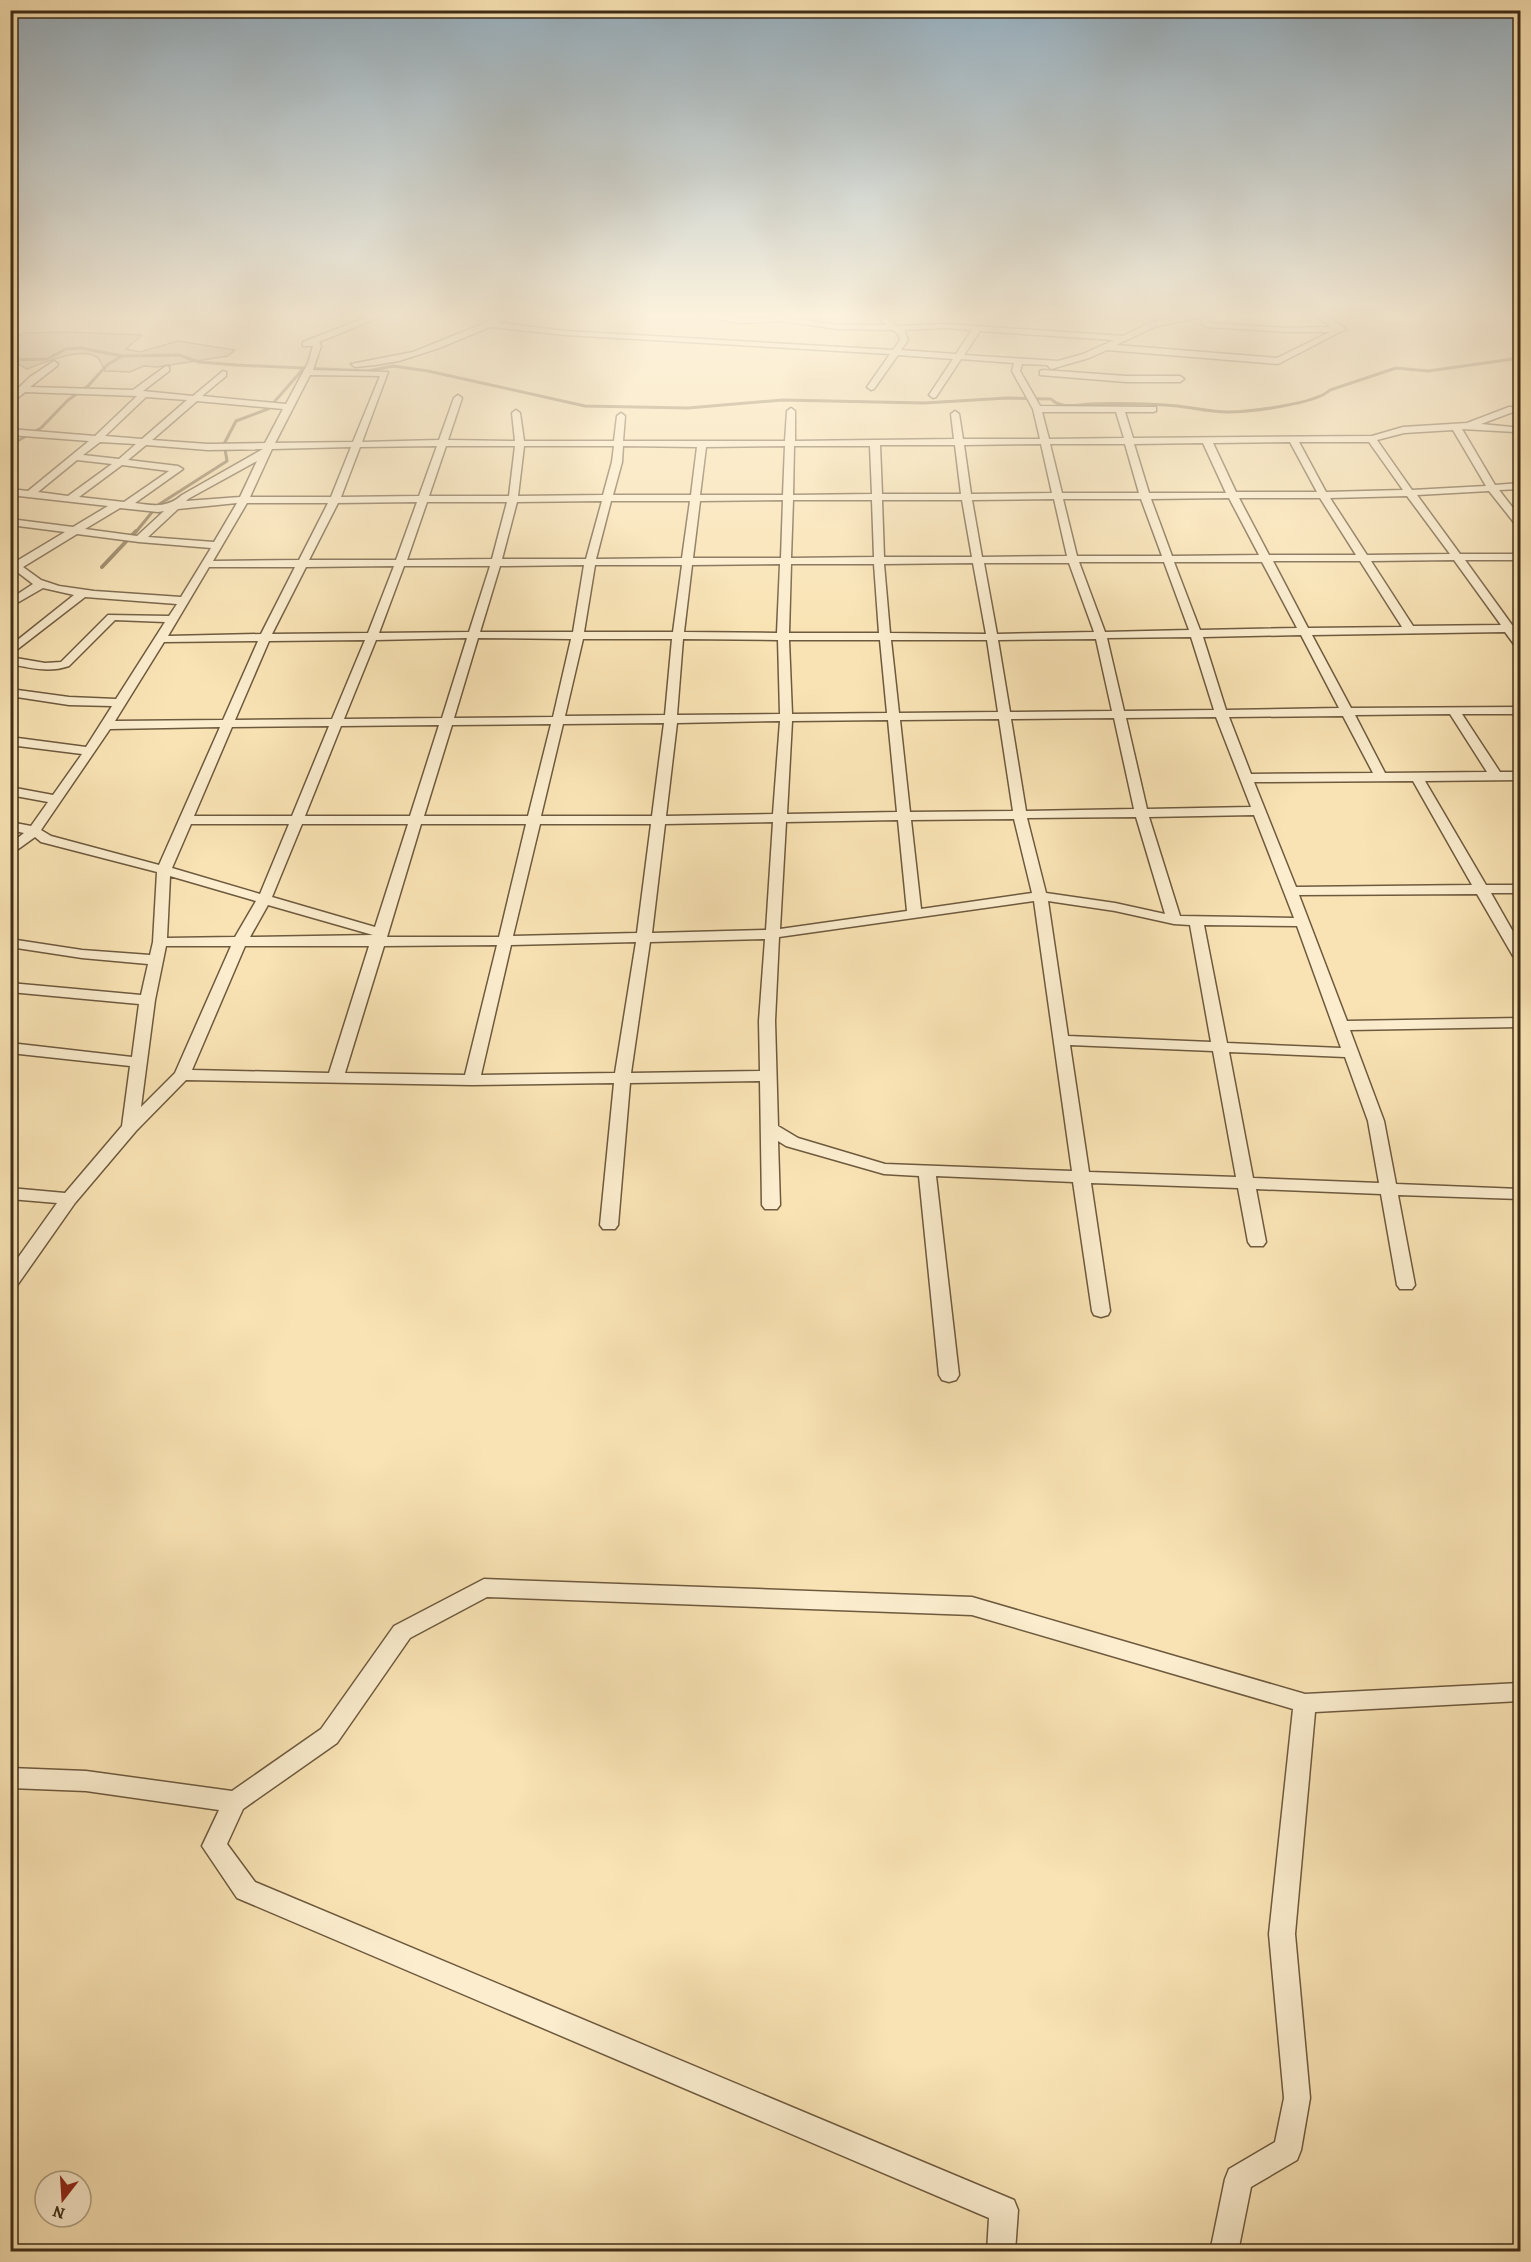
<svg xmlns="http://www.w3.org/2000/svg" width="1531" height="2262" viewBox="0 0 1531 2262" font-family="Alegreya,serif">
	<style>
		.green { fill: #d9c499; stroke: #8c7858; stroke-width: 1.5 }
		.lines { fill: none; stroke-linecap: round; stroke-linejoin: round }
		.stream-far1 { stroke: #897554; stroke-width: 3 }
		.stream { stroke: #897554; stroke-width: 4 }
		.minor-casing { stroke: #6e5a3e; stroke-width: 3 }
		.minor { fill: #fbedce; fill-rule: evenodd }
	</style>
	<rect width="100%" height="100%" fill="#f9e3b4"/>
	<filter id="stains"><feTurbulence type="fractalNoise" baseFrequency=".00333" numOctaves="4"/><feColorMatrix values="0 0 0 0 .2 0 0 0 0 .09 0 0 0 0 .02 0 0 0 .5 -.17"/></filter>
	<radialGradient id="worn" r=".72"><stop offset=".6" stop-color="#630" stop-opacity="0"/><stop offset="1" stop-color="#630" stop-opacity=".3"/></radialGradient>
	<path class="green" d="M68,332L142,335L126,349L140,352L178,341L235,350L228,356L157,367L144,366L130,372L105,371C103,368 101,361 98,358C84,345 43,363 27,369L16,363H11V338L26,333Z"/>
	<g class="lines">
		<path class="stream-far1" d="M10,360L47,359L66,349L81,348L122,356L179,355L199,362L236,365L368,371L393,366L428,371L585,406L688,408L783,400L924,403L1007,398L1051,399C1061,409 1076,405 1090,404C1118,403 1149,404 1178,406C1194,408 1211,412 1228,412C1249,412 1316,404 1330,390L1396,368L1428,371L1520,358
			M224,444L236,421L268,409L304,368
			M10,445L41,428L68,400L88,386L107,365L122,356
			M158,505L227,461L225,449
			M135,533L153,511"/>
		<path class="stream" d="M102,567L136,531"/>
		<g class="minor-casing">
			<path id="minor" d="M375,314H387L319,342L321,346L313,370L388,372L362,442L439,440L454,398L458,395L462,398L448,440L515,441L512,413L516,410L520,413L524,441H614L617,416L621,413L625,416L623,441H785L787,411L791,408L795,411V441L954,439L951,414L955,411L959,414L963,439H1040L1033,409L1012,371L1014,363L961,359L936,397L933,398L929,395L953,359L898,355L874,389L871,390L867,387L890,354L566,335L490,327L439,348L399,361L375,365L355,367L351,364L413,352L490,321L462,314L498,318L505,314H517L499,323L566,331L893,350L900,340L898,334L893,330L838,329L783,321L740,323L691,314H713L740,319L783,317L838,325H887L873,314H883L897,326L944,324L1123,336L1152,322L1190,314H1208L1210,323L1286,328L1332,327L1312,314H1322L1346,329L1278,364L1107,350L1089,358L1051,369L1047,365L1022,364L1020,371L1040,406L1156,407V411L1153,412H1125L1133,438L1372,436L1403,427L1467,423L1509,407H1520V413L1513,412L1481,424L1512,427L1515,428V432L1462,429L1495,485L1520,483V489L1499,490L1520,517V526L1516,525L1489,491L1417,495L1460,554H1520V560H1465L1512,625H1520V631H1516L1520,638V648L1516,647L1505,632L1312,635L1351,708L1520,707V714H1462L1500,772H1520V780L1425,781L1486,885H1520V893H1491L1520,944V960L1513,956L1477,894L1299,895L1347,1021L1520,1018V1027L1350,1030L1384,1121L1396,1184L1520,1189V1199L1398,1195L1415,1285L1412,1289H1400L1397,1285L1381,1194L1256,1189L1266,1242L1263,1246H1251L1248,1242L1238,1188L1091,1183L1110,1311L1108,1315L1101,1317L1094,1315L1092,1311L1073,1182L936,1176L959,1375L956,1380L949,1382L942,1380L939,1375L919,1176L884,1174L786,1146L778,1141L780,1205L777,1209H765L762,1205L760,1081L630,1083L618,1225L615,1229H603L600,1225L614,1083L472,1085L186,1080L136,1131L75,1203L16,1287L10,1289V1269L57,1203L10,1199V1188L65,1193L122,1126L130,1066L10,1053V1043L132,1057L139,1004L10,992V983L141,995L148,964L82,958L10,947V939L82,950L150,955L153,942L157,872L41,842L35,837L10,855V844L24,833L10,830V822L31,826L48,802L10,795V787L53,795L82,754L10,745V737L86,747L112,706L69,705L10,696V689L69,697L116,699L165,622L115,620L69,666C49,673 31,668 10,664V657L45,663L61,662L108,615L169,616L177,604L85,597L10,655V646L74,595L43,588L10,607V599L33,584L16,571L10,573V561L15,562L65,532L10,525V519L73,527L108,506L10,495V489L28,491L89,441L10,435V429L95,436L137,396L25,392L10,404V396L30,377L54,361L58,364L57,366L30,387L133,390L166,366L169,367V371L143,391L193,396L223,371L226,372V376L202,396L286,404L308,363L313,346H303V342ZM1201,317L1203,325L1207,327L1286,332H1330L1277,358L1116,345L1157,326ZM944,328L972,330L956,354L901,350L908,340L904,330ZM980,331L1114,340L1083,354L1058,361L964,355ZM310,375L380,376L353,442L275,443ZM146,397L187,400L142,439L105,436ZM197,401L283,409L265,443L208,444L152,440ZM1042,412H1116L1124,438L1049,439ZM1453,430L1486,486L1412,490L1377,440L1404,433ZM100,442L136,444L119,459L83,455ZM1290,442L1317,492H1236L1213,443ZM1299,442H1369L1403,490L1326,492ZM1203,443L1226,493H1149L1134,444ZM1041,444L1052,493L971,494L964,445ZM1050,444H1125L1139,493H1062ZM146,445L208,450L263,449L182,495C167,508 154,506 135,503L183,469L178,466L128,460ZM880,445H955L961,494H882ZM437,446L419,496L341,497L360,447ZM446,446H515L509,496H429ZM524,446H614L612,462L603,495L518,496ZM623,446L697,447L691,495H613L622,462ZM785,446L783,495H700L706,447ZM794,446H870L872,494L793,495ZM351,447L331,497H250L272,449ZM77,460L112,464L68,496L38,492ZM257,461L240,497L186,501L188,499ZM122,465L169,471L124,502L79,497ZM1407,496L1450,554L1367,555L1330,498ZM1229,498L1259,555L1172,556L1151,499ZM1239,498H1320L1356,555H1269ZM1054,499L1067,556L982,557L972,500ZM1063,499H1141L1162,556H1077ZM783,500L781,558H693L700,501ZM793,500H872L874,557L791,558ZM882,500H962L972,557H884ZM602,501L586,559H502L517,502ZM611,501H690L682,558L596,559ZM417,502L396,560H309L338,503ZM427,502H507L492,559L407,560ZM237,503L214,542L148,537L178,509ZM247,503H328L299,560L213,561ZM120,508L158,512L164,511L137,536L85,529ZM77,534L139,542L211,548L181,597L94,591L59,586L41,580L23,567ZM1454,560L1501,625L1413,626L1371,561ZM1273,561H1360L1402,627L1308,628ZM1079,562H1164L1189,630L1105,632ZM1174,562H1262L1297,628L1200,630ZM973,563L986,634L890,633L884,564ZM984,563H1069L1094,632L997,634ZM780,564L777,633L684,632L692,565ZM791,564H874L879,633H789ZM584,565L573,632H480L500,566ZM595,565H682L673,632H584ZM394,566L368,633L272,634L306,567ZM404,566H490L469,632L379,633ZM209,567H295L261,634L168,636ZM1301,635L1339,708L1226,710L1203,637ZM1191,637L1214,710L1124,711L1107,638ZM467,638L442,718L344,719L376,640ZM478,638L571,639L553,717L454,718ZM583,639H672L665,715L565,716ZM683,639L778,640L780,714L677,715ZM1096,639L1112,711L1010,712L998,640ZM365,640L332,719L235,720L269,641ZM789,640H880L887,713L792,714ZM891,640H987L998,712L899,713ZM258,641L223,720L115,721L164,642ZM1450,714L1487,772L1385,773L1355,715ZM1343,716L1373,773L1251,774L1229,717ZM1216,717L1251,807L1147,809L1126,718ZM1114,718L1134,809L1026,811L1011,719ZM999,719L1013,811L910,812L900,720ZM888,720L897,812L787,814L792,721ZM780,721L773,814L666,816L677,723ZM664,723L652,816H541L563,724ZM551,724L528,816H424L452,725ZM439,725L410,816H305L341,726ZM329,726L292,816H194L232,727ZM220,727L159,865L51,836L41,830L110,729ZM1413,781L1472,885L1296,887L1254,782ZM1254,815L1294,918L1180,916L1149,817ZM1136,817L1165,914L1115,903L1046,893L1027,818ZM1014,819L1032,893L921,909L911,820ZM898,820L907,911L780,929L786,822ZM773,822L766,930L652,933L665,824ZM191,824H289L260,894L172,868ZM302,824H408L375,927L272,897ZM421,824H526L499,937H387ZM540,824H651L637,933L513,936ZM170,876L256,901L235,937L167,938ZM1034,901L1072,1171L885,1164L798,1138L778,1126L775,1021L779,937ZM1048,901L1115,911L1174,924L1190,925L1211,1042L1068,1036ZM268,905L373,935L250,937ZM1204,925L1297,926L1341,1048L1227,1043ZM765,939L759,1021L760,1071L631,1073L650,942ZM636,942L615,1073L481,1075L511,945ZM497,945L465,1075L345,1073L384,946ZM166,946H231L175,1073L141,1107L155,1000ZM245,946H369L329,1073L192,1070ZM1070,1045L1213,1051L1236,1177L1089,1172ZM1229,1052L1345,1057L1368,1121L1379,1183L1253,1178Z
				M1385,314H1448L1444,316H1389Z
				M1043,370L1126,376H1180L1184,379L1180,382H1126L1040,375V371Z
				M484,1579L972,1597L1305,1694L1520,1683V1701L1315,1712L1295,1934L1310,2098L1301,2150L1297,2160L1251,2187L1238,2252H1210L1225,2179L1229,2169L1275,2142L1284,2098L1269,1934L1293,1709L972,1615L487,1597L410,1638L337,1743L243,1809L227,1844L255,1882L1014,2200L1018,2210L1015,2252H987L989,2218L237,1898L202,1846L219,1810L86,1791L10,1788V1768L86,1771L232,1791L321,1729L394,1626Z"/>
		</g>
		<use href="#minor" class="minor"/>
	</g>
	<linearGradient id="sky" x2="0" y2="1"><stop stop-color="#95aebe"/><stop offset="0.5" stop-color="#fcf2dd"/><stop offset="1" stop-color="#fcf2dd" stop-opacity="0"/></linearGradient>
	<rect width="1531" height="631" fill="url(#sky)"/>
	<rect width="1531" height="2262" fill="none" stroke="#f9e3b4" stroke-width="36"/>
	<rect x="12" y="12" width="1507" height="2238" fill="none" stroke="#3f2d16" stroke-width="3"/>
	<rect x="18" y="18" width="1495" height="2226" fill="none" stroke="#3f2d16" stroke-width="1.5"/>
	<g transform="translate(63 2199) rotate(197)"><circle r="28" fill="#fbedce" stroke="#b0a084" stroke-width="1.5"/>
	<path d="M0-4.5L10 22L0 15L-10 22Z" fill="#8f2418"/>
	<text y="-9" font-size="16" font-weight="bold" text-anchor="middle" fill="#3f2d16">N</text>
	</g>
	<rect width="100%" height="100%" filter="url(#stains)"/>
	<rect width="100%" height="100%" fill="url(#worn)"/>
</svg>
